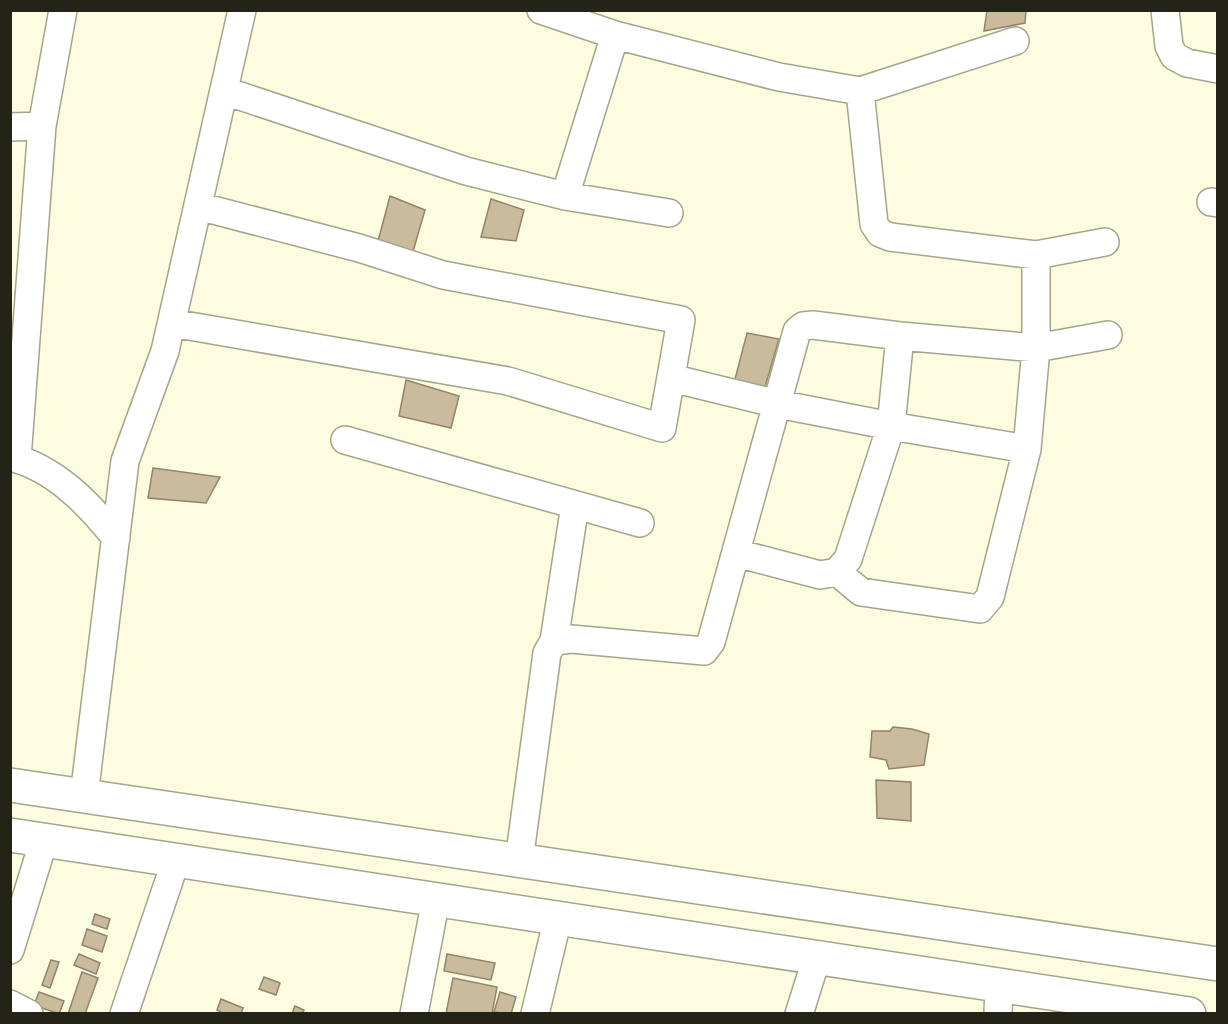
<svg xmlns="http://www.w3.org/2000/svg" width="1228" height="1024" viewBox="0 0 1228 1024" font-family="Ubuntu,sans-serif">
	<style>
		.building { fill: #cbbb9d; stroke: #91846d; stroke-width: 1.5 }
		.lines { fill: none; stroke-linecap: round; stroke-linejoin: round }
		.minor-casing { stroke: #a5a58b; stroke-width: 30 }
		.primary-casing { stroke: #a5a58b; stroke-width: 36 }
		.minor { stroke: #fff; stroke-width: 27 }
		.primary { stroke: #fff; stroke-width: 33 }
	</style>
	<rect width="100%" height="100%" fill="#fcfce0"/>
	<path class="building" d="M987,10H1026L1025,23L984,31Z
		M390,196L425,210L412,255L377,245Z
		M491,199L524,210L516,241L481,237Z
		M747,333L779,339L765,387L734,383Z
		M406,380L459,396L451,428L399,416Z
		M153,468L220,477L206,503L148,498Z
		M893,727L912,729L929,734L924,765L889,769L886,760L870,757L872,731H890Z
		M876,780L911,782V821L877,818Z
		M95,914L110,919L107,929L92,924Z
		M87,929L107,936L102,952L82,945Z
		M79,954L100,963L96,974L74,965Z
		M447,954L495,963L491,980L444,971Z
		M51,960L59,962L50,988L42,985Z
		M82,972L98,978L85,1014H68Z
		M264,977L280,983L276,995L259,989Z
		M453,978L497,987L492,1014H446Z
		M39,992L64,1001L59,1014L34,1005Z
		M500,992L516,997L511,1014L494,1012Z
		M221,999L243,1008L241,1014H225L217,1010Z
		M295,1006L304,1010L302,1014H292Z"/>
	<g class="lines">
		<g class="minor-casing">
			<path id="minor" d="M541,10L615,35L779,77L860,91L1015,41
				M1165,10L1169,46L1174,56L1187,63L1218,69
				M225,91L466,171L565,196L669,213
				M860,91L874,224L880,233L890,237L1036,255L1105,242
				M10,127L42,126
				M565,196L615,35
				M1211,202L1218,203
				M172,323L508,381L662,428L681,320L443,275L359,248L198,206
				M671,378L778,404L891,426L1027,449
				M345,440L640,523
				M10,457C55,468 89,504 116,538
				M17,458L42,126L63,10
				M736,553L820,575L837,572L848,559L891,426L900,336
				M837,572L861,592L980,609L990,597L1027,449L1036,348V255
				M554,641L575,505
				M84,796L125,461L165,351L242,10
				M519,861L547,653L554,641L571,639L704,651L711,642L797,331L803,326L813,325L900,336L1036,348L1108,335
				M10,950L44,840
				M10,1004L29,1014
				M124,1014L176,860
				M414,1014L436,899
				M535,1014L558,918
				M799,1014L817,957
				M998,1014L999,985"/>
		</g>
		<g class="primary-casing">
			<path id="primary" d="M10,785L1218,964
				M10,835L1189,1014"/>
		</g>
		<use href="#minor" class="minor"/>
		<use href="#primary" class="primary"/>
	</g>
	<rect width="1228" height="1024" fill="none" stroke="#232318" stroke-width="24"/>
</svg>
